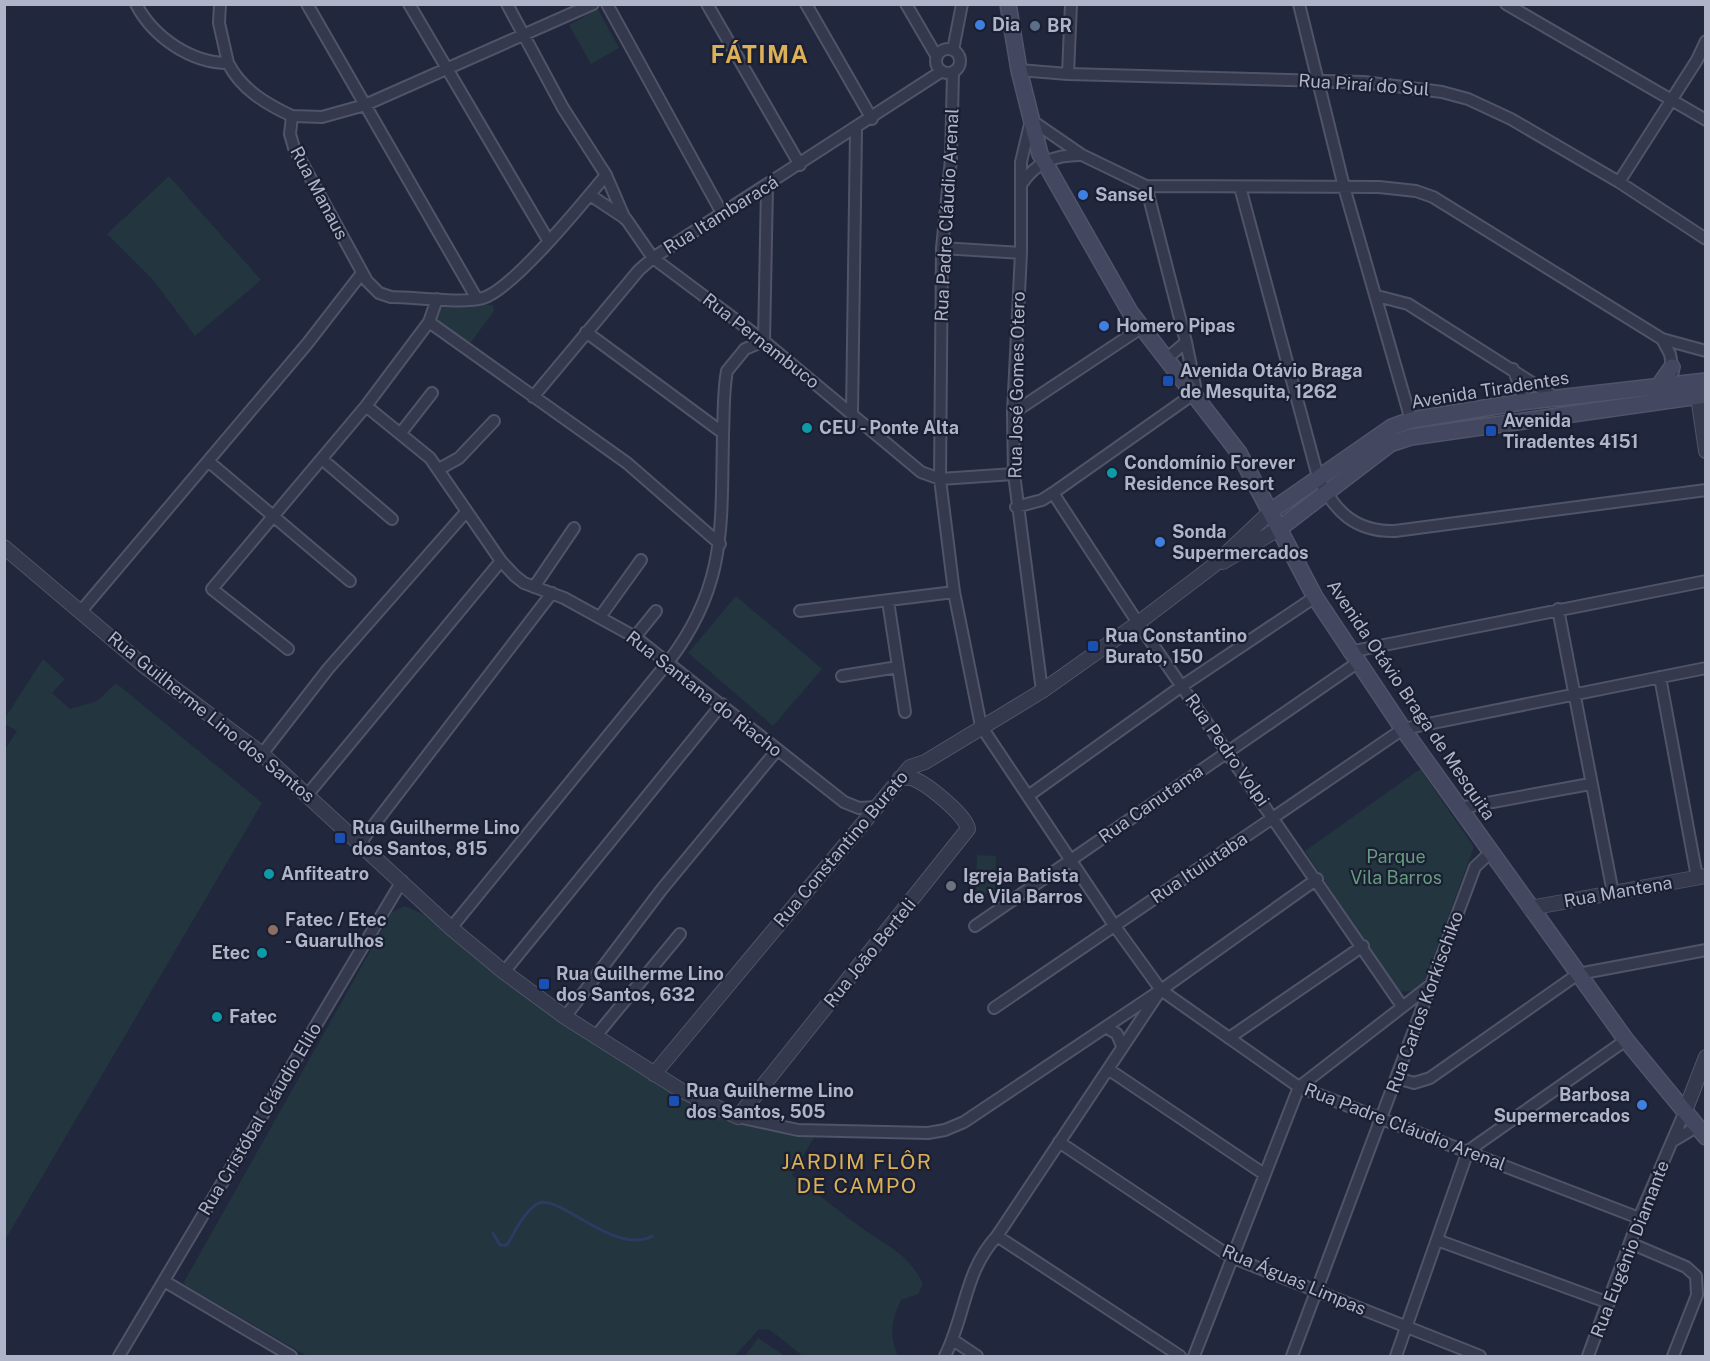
<svg xmlns="http://www.w3.org/2000/svg" width="1710" height="1361" viewBox="0 0 1710 1361" font-family="'Public Sans',sans-serif">
	<style>
		.green { fill: #23353e }
		.lines { fill: none; stroke-linecap: round; stroke-linejoin: round }
		.stream { stroke: #303961; stroke-width: 3 }
		.minor-casing { stroke: #505468; stroke-width: 14 }
		.tertiary-casing { stroke: #505468; stroke-width: 16 }
		.secondary-casing { stroke: #505468; stroke-width: 18 }
		.minor { stroke: #35394d; stroke-width: 10 }
		.tertiary { stroke: #35394d; stroke-width: 14 }
		.secondary { stroke: #434760; stroke-width: 15 }
		.shop-dot { fill: #3f7fe0; stroke: #1a1f32; stroke-width: 2 }
		.service-dot { fill: #5c6f8a; stroke: #1a1f32; stroke-width: 2 }
		.transit-dot { fill: #1a4fb4; stroke: #1a1f32; stroke-width: 2 }
		.culture-dot { fill: #0f9aa8; stroke: #1a1f32; stroke-width: 2 }
		.worship-dot { fill: #6b7280; stroke: #1a1f32; stroke-width: 2 }
		.education-dot { fill: #8d6e63; stroke: #1a1f32; stroke-width: 2 }
		.labels { text-anchor: middle; stroke-width: 4.5; stroke-linejoin: round; paint-order: stroke }
		.poi-label { font-size: 18px; font-weight: bold; fill: #b0b4c9; stroke: #1a1f32; text-anchor: start }
		.street-label { font-size: 18px; fill: #b0b4c9; stroke: #1a1f32 }
		.park-label { font-size: 18px; fill: #669b7f; stroke: #1a1f32 }
		.quarter-label { font-size: 21px; letter-spacing: 1.5px; fill: #dbb059; stroke: #1a1f32 }
		.district-label { font-size: 24px; font-weight: bold; letter-spacing: 1.5px; fill: #dbb059; stroke: #1a1f32 }
	</style>
	<rect width="100%" height="100%" fill="#21273d"/>
	<path class="green" d="M598,9L619,48L591,64L569,25Z
		M169,176L261,280L195,336L153,280L107,234Z
		M442,303L493,305L494,311L469,345L436,320Z
		M736,596L822,669L773,726L688,653Z
		M43,659L65,679L52,693L70,709L97,701L116,683L262,803L5,1240L4,751L17,731L5,724V718Z
		M1420,769L1474,847L1423,985L1413,991L1399,992L1305,851Z
		M977,855L996,856L995,893H976Z
		M405,906L425,915L493,972L546,1011L657,1083L718,1114L762,1128L816,1134L792,1175C817,1193 841,1213 866,1231C891,1248 909,1255 923,1284L918,1294L901,1300C891,1321 889,1335 898,1356H803L770,1330L759,1329L735,1356H307L185,1285L184,1282L386,923L392,912Z
		M758,1338L785,1356H745Z"/>
	<g class="lines">
		<path class="stream" d="M493,1233L500,1245H507C514,1233 524,1212 537,1204C557,1191 615,1257 652,1236"/>
		<g class="minor-casing">
			<path id="minor" d="M136,4C153,37 191,63 228,63C241,89 266,104 292,116L290,134L294,148L367,281L379,293L391,297C414,297 463,304 483,298C513,289 583,203 606,175
				M220,4L219,23L228,63
				M307,4L477,299
				M409,4L548,240
				M507,4L563,108L606,175L625,219
				M607,4L723,215
				M707,4L800,165
				M806,4L872,119
				M906,4L937,57
				M1299,4L1344,187L1411,420
				M1506,4L1706,120
				M936 61a12 12 0 1 1 24 0a12 12 0 1 1-24 0Z
				M953,50L962,4
				M1019,70L1068,74L1364,82L1442,92L1468,99L1511,119L1619,182L1706,239
				M953,72L951,159L942,248L940,479L954,592L981,726L1114,925L1161,990L1299,1087L1639,1218
				M1068,74L1071,4
				M292,116L322,117L365,105L593,4
				M1619,182L1697,60L1706,41
				M1021,185C1035,163 1054,155 1080,155
				M1240,187L1318,477C1334,511 1355,532 1395,531L1706,490
				M590,195L626,219L653,258L764,341L921,472L940,479L1014,474
				M942,248L1021,253
				M1377,296L1408,304L1556,398
				M429,322L627,463L720,544
				M586,332L723,433
				M1662,339L1670,354L1673,372
				M764,341L767,187
				M1165,360L1186,342
				M1513,369L1521,388L1522,402
				M533,397L639,270L653,258L942,71
				M366,406L430,458L501,561L515,576L524,583L564,598L635,637L844,802L859,808L876,807
				M1013,413L1141,328
				M852,414L856,130
				M400,434L432,393
				M323,460L392,519
				M208,461L350,581
				M439,469L459,458L494,421
				M1053,493L1138,623L1402,1006
				M1016,507L1042,500L1053,493L1192,395L1195,386L1186,342L1146,186
				M534,587L574,528
				M888,601L905,712
				M1558,609L1613,893
				M82,610L307,344L362,273
				M800,611L954,592
				M600,617L641,560
				M635,637L656,611
				M288,649L212,589L366,406L429,322L437,299
				M1349,652L1706,581
				M842,676L898,667
				M1660,677L1697,877
				M1042,691L1014,474L1013,413L1021,253V162L1031,120L1082,155L1146,186L1379,187L1416,191L1433,197L1662,339L1706,351
				M262,754L328,669L466,512
				M308,794L501,561
				M1028,796L1182,686L1315,597
				M1460,808L1590,784
				M360,843L552,593
				M975,926L1357,663
				M451,928L669,661C727,585 721,526 723,435C724,413 723,392 727,371L745,349L764,341
				M504,972L722,704
				M1158,994L997,1236L1180,1356
				M994,1008L1403,729L1706,668
				M565,1017L662,889L777,750
				M1106,1027L1117,1034L1122,1046
				M595,1037L680,934
				M1229,1038L1363,946
				M1108,1069L1264,1174
				M1397,1078L1414,1083L1430,1078L1578,974L1706,950
				M738,1117L798,1130L928,1133L945,1130L964,1122L1161,990L1317,879
				M1673,1141L1698,1126
				M1059,1142L1231,1257L1480,1356
				M1468,1151L1626,1040
				M1437,1240L1609,1303
				M1630,1243L1686,1267L1696,1276L1697,1295L1673,1356
				M164,1281L291,1356
				M953,1340L977,1356
				M119,1356L402,881
				M945,1356C966,1314 964,1272 997,1236
				M1194,1356L1299,1087L1432,984
				M1292,1356L1475,867L1491,852
				M1396,1356L1468,1151
				M1588,1356L1639,1218L1685,1111"/>
		</g>
		<g class="tertiary-casing">
			<path id="tertiary" d="M1698,396L1706,451
				M4,547L143,665L262,754L451,928L504,972L565,1017L682,1091L738,1117L968,829C967,816 927,784 914,779C910,777 904,778 900,778
				M1223,562L1280,528
				M1530,908L1706,876
				M654,1074L910,767L925,762L1042,691L1138,623L1213,566L1271,511
				M1685,1111L1706,1057"/>
		</g>
		<g class="secondary-casing">
			<path id="secondary" d="M1008,4L1019,70L1040,154L1130,312L1239,453L1315,597L1403,729L1626,1040L1706,1137
				M1658,387L1672,367
				M1271,511L1392,427L1411,420L1522,402L1706,381
				M1280,528L1390,444L1411,437L1706,395"/>
		</g>
		<use href="#minor" class="minor"/>
		<use href="#tertiary" class="tertiary"/>
		<use href="#secondary" class="secondary"/>
	</g>
	<g class="shop-dot">
		<circle cx="980" cy="25" r="6"/>
		<circle cx="1083" cy="195" r="6"/>
		<circle cx="1104" cy="326" r="6"/>
		<circle cx="1160" cy="542" r="6"/>
		<circle cx="1642" cy="1105" r="6"/>
	</g>
	<circle class="service-dot" cx="1035" cy="26" r="6"/>
	<g class="transit-dot">
		<rect x="1162" y="375" width="12" height="12" rx="3"/>
		<rect x="1485" y="425" width="12" height="12" rx="3"/>
		<rect x="1087" y="640" width="12" height="12" rx="3"/>
		<rect x="334" y="832" width="12" height="12" rx="3"/>
		<rect x="538" y="978" width="12" height="12" rx="3"/>
		<rect x="668" y="1095" width="12" height="12" rx="3"/>
	</g>
	<g class="culture-dot">
		<circle cx="807" cy="428" r="6"/>
		<circle cx="1112" cy="473" r="6"/>
		<circle cx="269" cy="874" r="6"/>
		<circle cx="262" cy="953" r="6"/>
		<circle cx="217" cy="1017" r="6"/>
	</g>
	<circle class="worship-dot" cx="951" cy="886" r="6"/>
	<circle class="education-dot" cx="273" cy="930" r="6"/>
	<g class="labels">
		<g class="poi-label">
			<text x="992" y="31">Dia</text>
			<text x="1047" y="32">BR</text>
			<text x="1095" y="201">Sansel</text>
			<text x="1116" y="332">Homero Pipas</text>
			<text x="1180" y="377">Avenida Otávio Braga<tspan x="1180" dy="21">de Mesquita, 1262</tspan></text>
			<text x="1503" y="427">Avenida<tspan x="1503" dy="21">Tiradentes 4151</tspan></text>
			<text x="819" y="434">CEU - Ponte Alta</text>
			<text x="1124" y="469">Condomínio Forever<tspan x="1124" dy="21">Residence Resort</tspan></text>
			<text x="1172" y="538">Sonda<tspan x="1172" dy="21">Supermercados</tspan></text>
			<text x="1105" y="642">Rua Constantino<tspan x="1105" dy="21">Burato, 150</tspan></text>
			<text x="352" y="834">Rua Guilherme Lino<tspan x="352" dy="21">dos Santos, 815</tspan></text>
			<text x="281" y="880">Anfiteatro</text>
			<text x="963" y="882">Igreja Batista<tspan x="963" dy="21">de Vila Barros</tspan></text>
			<text x="285" y="926">Fatec / Etec<tspan x="285" dy="21">- Guarulhos</tspan></text>
			<text x="250" y="959" text-anchor="end">Etec</text>
			<text x="556" y="980">Rua Guilherme Lino<tspan x="556" dy="21">dos Santos, 632</tspan></text>
			<text x="229" y="1023">Fatec</text>
			<text x="686" y="1097">Rua Guilherme Lino<tspan x="686" dy="21">dos Santos, 505</tspan></text>
			<text x="1630" y="1101" text-anchor="end">Barbosa<tspan x="1630" dy="21">Supermercados</tspan></text>
		</g>
		<g class="street-label">
			<text transform="translate(1364 85) rotate(4)" y="6">Rua Piraí do Sul</text>
			<text transform="translate(319 193) rotate(62)" y="6">Rua Manaus</text>
			<text transform="translate(721 215) rotate(-32)" y="6">Rua Itambaracá</text>
			<text transform="translate(947 215) rotate(-87)" y="6">Rua Padre Cláudio Arenal</text>
			<text transform="translate(761 341) rotate(38)" y="6">Rua Pernambuco</text>
			<text transform="translate(1017 385) rotate(-89)" y="6">Rua José Gomes Otero</text>
			<text transform="translate(1490 390) rotate(-9)" y="6">Avenida Tiradentes</text>
			<text transform="translate(704 694) rotate(38)" y="6">Rua Santana do Riacho</text>
			<text transform="translate(1411 700) rotate(56)" y="6">Avenida Otávio Braga de Mesquita</text>
			<text transform="translate(211 717) rotate(39)" y="6">Rua Guilherme Lino dos Santos</text>
			<text transform="translate(1227 750) rotate(55)" y="6">Rua Pedro Volpi</text>
			<text transform="translate(1151 804) rotate(-35)" y="6">Rua Canutama</text>
			<text transform="translate(841 849) rotate(-50)" y="6">Rua Constantino Burato</text>
			<text transform="translate(1199 868) rotate(-34)" y="6">Rua Ituiutaba</text>
			<text transform="translate(1618 892) rotate(-10)" y="6">Rua Mantena</text>
			<text transform="translate(870 953) rotate(-51)" y="6">Rua João Berteli</text>
			<text transform="translate(1425 1002) rotate(-70)" y="6">Rua Carlos Korkischiko</text>
			<text transform="translate(260 1119) rotate(-59)" y="6">Rua Cristóbal Cláudio Elilo</text>
			<text transform="translate(1405 1127) rotate(21)" y="6">Rua Padre Cláudio Arenal</text>
			<text transform="translate(1630 1249) rotate(-69)" y="6">Rua Eugênio Diamante</text>
			<text transform="translate(1294 1280) rotate(23)" y="6">Rua Águas Limpas</text>
		</g>
		<g class="park-label">
			<text x="1396" y="863">Parque<tspan x="1396" dy="21">Vila Barros</tspan></text>
		</g>
		<g class="quarter-label">
			<text x="857" y="1169">JARDIM FLÔR<tspan x="857" dy="24">DE CAMPO</tspan></text>
		</g>
		<g class="district-label">
			<text x="760" y="63">FÁTIMA</text>
		</g>
	</g>
	<rect width="1710" height="1361" fill="none" stroke="#b0b4c9" stroke-width="12"/>
</svg>
